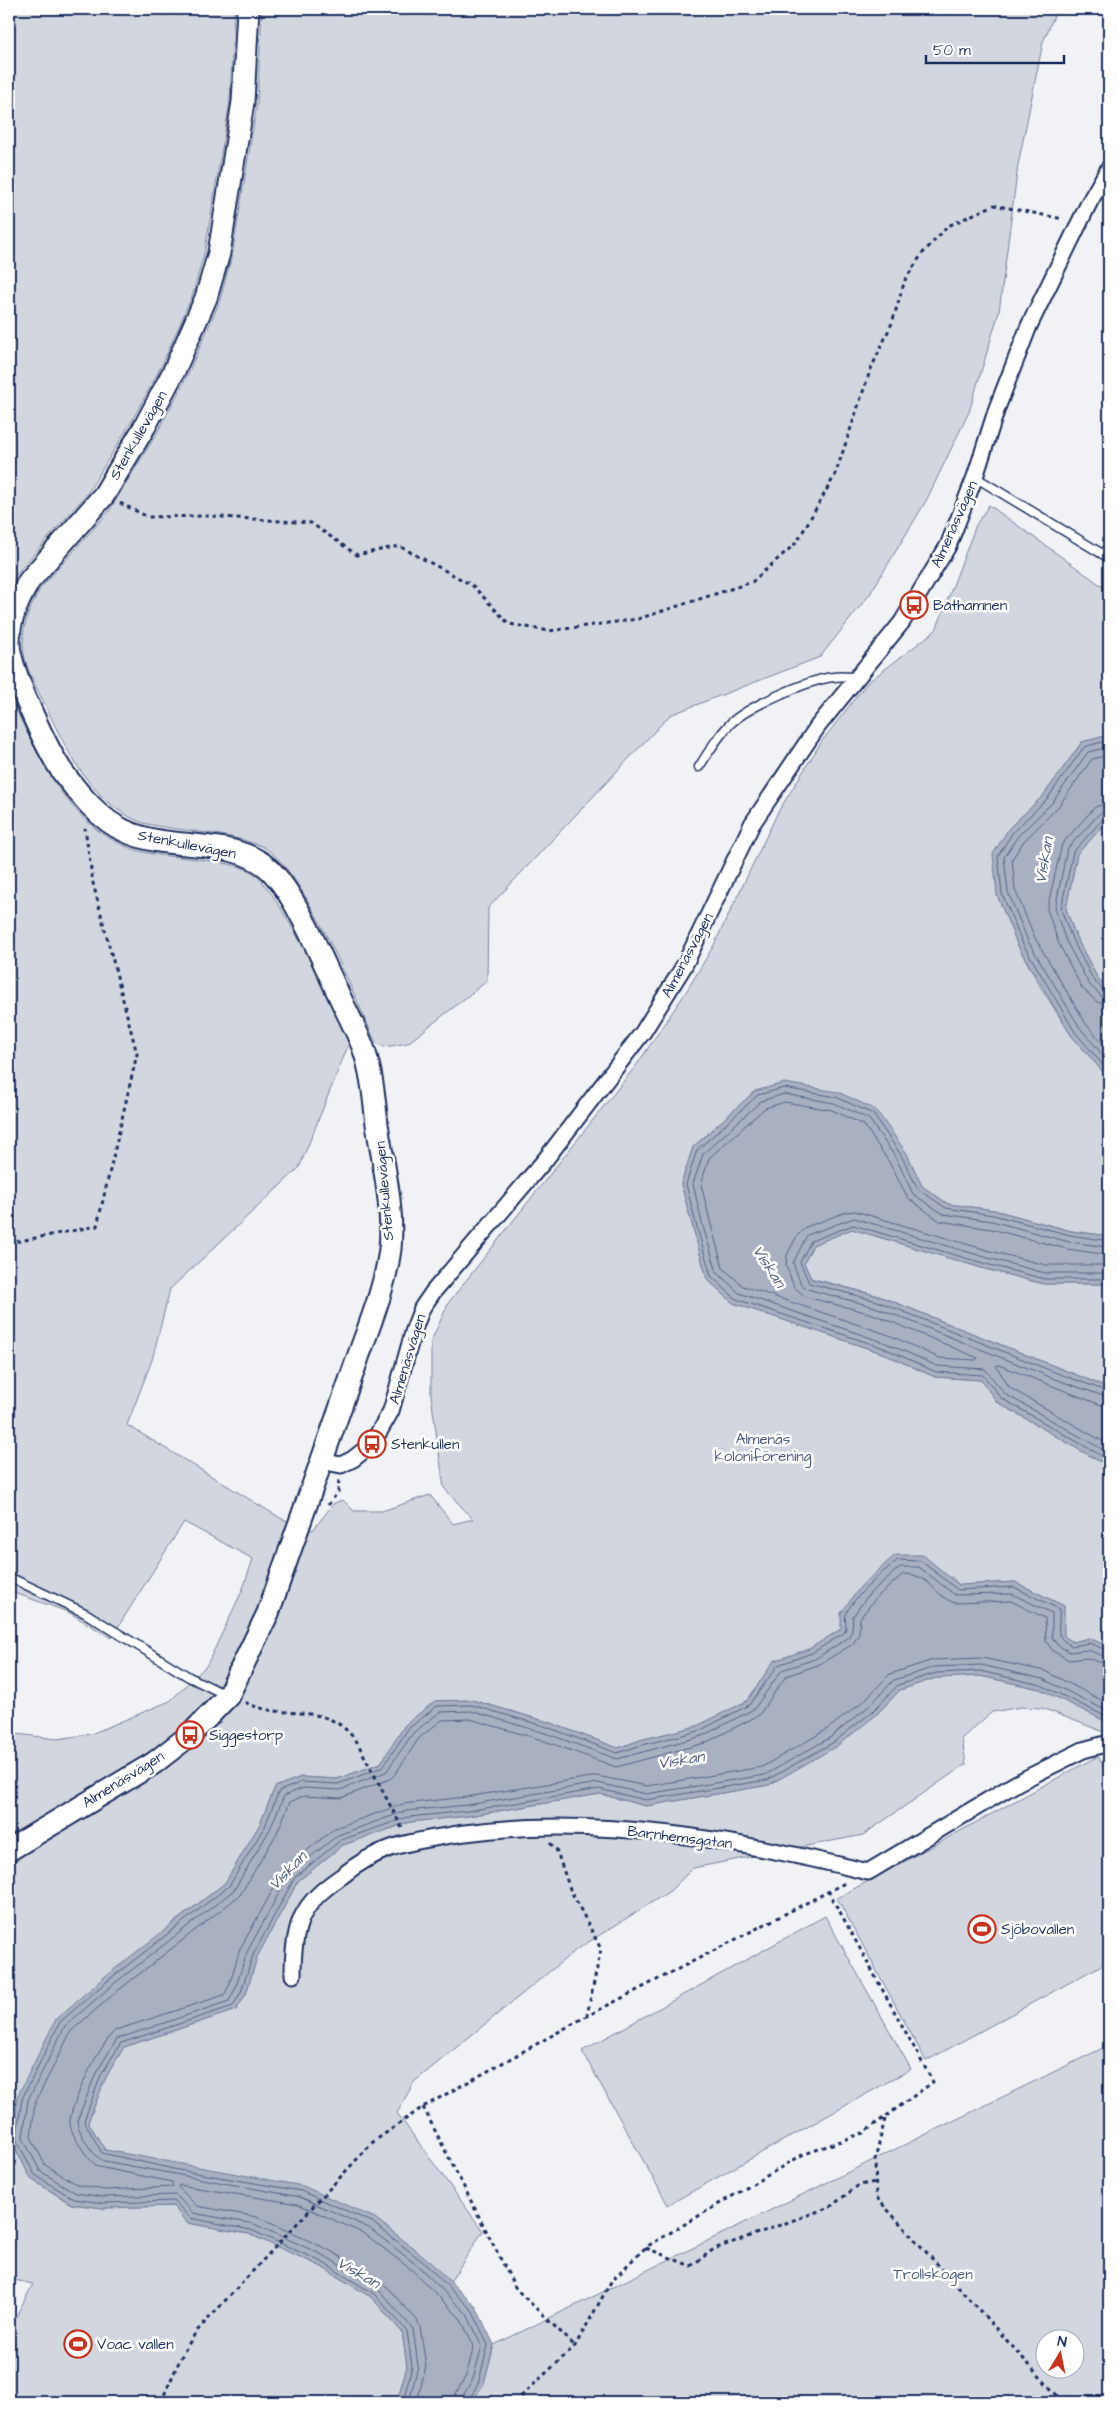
<svg xmlns="http://www.w3.org/2000/svg" width="1118" height="2411" viewBox="0 0 1118 2411" font-family="'Architects Daughter',sans-serif">
	<style>
		.green { fill: #d2d6df; stroke: #76829e; fill-rule: evenodd }
		.water { fill: #a8b0c2; stroke: #707c9a }
		.lines { fill: none; stroke-linecap: round; stroke-linejoin: round }
		.shore { stroke: #536386; stroke-width: 1 }
		.lane-casing { stroke: #1b2f5e; stroke-width: 11 }
		.street-casing { stroke: #1b2f5e; stroke-width: 19 }
		.secondary-casing { stroke: #1b2f5e; stroke-width: 25 }
		.path { stroke: #1b2f5e; stroke-width: 3; stroke-dasharray: 4 4; stroke-linecap: butt }
		.lane { stroke: #fff; stroke-width: 8 }
		.street { stroke: #fff; stroke-width: 15 }
		.secondary { stroke: #fff; stroke-width: 21 }
		.labels { text-anchor: middle; stroke-width: 5; stroke-linejoin: round; paint-order: stroke }
		.street-label { font-size: 15px; fill: #1b2f5e; stroke: #fff }
		.poi-label { font-size: 15px; fill: #1b2f5e; stroke: #fff; text-anchor: start }
		.park-label { font-size: 15px; fill: #49597e; stroke: #fff }
		.water-label { font-size: 16px; font-style: italic; fill: #4c5c81; stroke: #fff }
	</style>
	<rect width="100%" height="100%" fill="#f1f2f5"/>
	<filter id="ink" filterUnits="userSpaceOnUse"><feTurbulence type="fractalNoise" baseFrequency=".02" numOctaves="2"/><feDisplacementMap in="SourceGraphic" scale="10" xChannelSelector="R" yChannelSelector="G"/><feConvolveMatrix kernelMatrix="1 2 1 2 8 2 1 2 1" color-interpolation-filters="sRGB"/></filter>
	<g filter="url(#ink)">
		<path class="green" d="M9,9H234L230,101L205,250L193,294L162,365L133,419L87,494L18,572L9,588Z
			M262,9H1057L1043,42L1018,165L999,312L969,412L926,501L870,594L820,657L670,715L488,908L487,981L408,1043L384,1047L376,1043C356,1001 301,860 259,845C222,831 181,832 143,823C92,804 68,753 46,707C36,687 23,665 23,643C23,622 30,607 40,589L109,511L157,433L187,376L219,303L232,256L257,104Z
			M989,505L1109,591V666L1106,694L1109,699V735L1082,742L1043,796L1009,828L997,895L1018,946L1040,986L1071,1035L1109,1079V1236L1071,1231L994,1210L948,1204L922,1186L906,1152L755,1091L693,1147L681,1184L707,1279L733,1303L882,1353L935,1377L981,1380L997,1402L1097,1460L1109,1465V1647L1089,1638L1073,1642L1063,1636L1064,1606L1015,1582L959,1585L952,1577L841,1629L809,1649L774,1661L747,1701L697,1726L640,1740L618,1748L548,1722L472,1700L435,1701L405,1725L381,1763L337,1779L301,1777L275,1787L260,1824L225,1883L173,1923L17,2097L11,2140L31,2179L71,2204L103,2208L173,2206L187,2223L249,2234L320,2266L371,2297L402,2332L407,2366L397,2402H9V2330L33,2284L9,2279V1733L57,1739L91,1734L170,1701L207,1665L242,1591L253,1559L184,1522L111,1638L68,1612L9,1591V695C40,759 73,841 153,854C177,858 230,860 250,871C279,888 332,1006 350,1041L299,1168L170,1289L152,1360L127,1425L282,1519L313,1530L334,1503L343,1500L354,1511H382L430,1495L453,1524L473,1519L444,1488L431,1396V1341L449,1302L638,1063L686,992L714,945L778,812L822,741L867,683L936,630L976,525Z
			M1109,820V988L1098,979L1076,937L1066,909L1077,854Z
			M852,1229L985,1269L1044,1284H1109V1388L879,1296L811,1278L804,1263L813,1245Z
			M980,1676L1040,1689L1109,1723V1734L1042,1708L1021,1707L992,1712L962,1738L966,1764L863,1835L693,1868L670,1891L576,1950L414,2082L397,2113L483,2231L450,2282L425,2257L179,2165L105,2150L88,2122L106,2077L124,2047L236,2010L246,1994L257,1957L298,1881L343,1845L410,1822L468,1816L600,1794L646,1806L769,1785L875,1716L900,1690L936,1678Z
			M1098,1756L1109,1777V1961L926,2061L837,1898Z
			M825,1916L911,2069L668,2205L582,2051Z
			M1109,2045V2402H472L484,2383L494,2345ZM1046,2338H1076V2368H1046Z"/>
		<path class="water" d="M1109,735V820L1077,854L1066,909L1076,937L1098,979L1109,988V1079L1071,1035L1018,946L997,895L993,854L1009,828L1043,796L1082,742Z
			M784,1083L838,1092L876,1110L906,1152L922,1186L948,1204L994,1210L1071,1231L1109,1236V1284H1044L985,1269L852,1229L813,1245L804,1263L811,1279L879,1296L1109,1388V1465L1097,1460L997,1402L981,1380L935,1377L882,1353L733,1303L707,1279L681,1184L693,1147L755,1091Z
			M895,1555H923L959,1585L1015,1582L1064,1606V1636L1073,1642L1089,1638L1109,1647V1723L1040,1689L980,1676L936,1678L900,1690L875,1716L837,1746L769,1785L646,1806L600,1794L468,1816L410,1822L343,1845L298,1881L257,1957L246,1994L236,2010L124,2047L106,2077L88,2122L105,2150L303,2186L375,2218L425,2257L476,2307L494,2345L484,2383L472,2402H397L407,2366L402,2332L371,2297L320,2266L249,2234L187,2223L173,2206L103,2208L72,2204L31,2179L11,2140L17,2097L56,2019L103,1978L225,1883L260,1824L275,1787L301,1777L337,1779L381,1763L405,1725L435,1701L472,1700L548,1722L618,1748L640,1740L697,1726L747,1701L774,1661L809,1649L841,1629V1613L861,1586Z"/>
		<g class="lines">
			<path class="shore" d="M1109,740L1084,747L1047,799L1013,832L998,856L1002,894L1023,944L1075,1032L1109,1072
				M1109,747L1088,752L1052,803L1018,836L1004,857L1008,892L1028,941L1080,1028L1109,1062
				M1109,755L1092,759L1058,807L1024,841L1012,859L1015,890L1035,938L1086,1024L1109,1051
				M1109,803L1095,807L1062,844L1047,909L1059,944L1082,988L1097,1002L1109,1005
				M1109,810L1099,814L1067,849L1055,909L1066,941L1089,984L1101,996L1109,998
				M1109,817L1104,818L1073,852L1061,909L1072,939L1094,981L1105,991L1109,992
				M1109,1241L1070,1235L993,1215L946,1208L918,1189L901,1155L873,1114L836,1097L784,1088L758,1095L697,1150L686,1184L696,1224L711,1276L736,1299L884,1348L936,1372L983,1375L1001,1398L1109,1460
				M1109,1247L1069,1242L992,1221L943,1214L913,1194L896,1158L869,1119L834,1103L784,1094L761,1101L703,1154L693,1184L702,1223L717,1272L739,1293L886,1343L937,1366L985,1369L1005,1394L1109,1453
				M1109,1255L1067,1249L991,1229L940,1221L908,1198L889,1162L864,1125L832,1110L785,1102L765,1108L709,1158L701,1184L710,1221L723,1268L743,1286L889,1335L939,1358L975,1360L978,1358L873,1314L806,1297L794,1287L786,1265L787,1255L797,1236L806,1227L846,1212L855,1211L990,1251L1046,1265H1109
				M1109,1273H1045L988,1258L854,1218L807,1235L793,1263L801,1284L807,1289L875,1307L1055,1379L1109,1398
				M1109,1279H1045L986,1264L853,1225L811,1241L800,1262L809,1283L877,1301L1057,1373L1109,1392
				M1109,1406L1101,1405L999,1365L996,1366L1010,1388L1109,1445
				M1109,1665L1087,1658L1069,1660L1053,1651L1046,1641L1045,1618L1011,1601L955,1603C933,1596 932,1574 903,1574L875,1599L860,1618L859,1634L853,1644L818,1665L786,1676L759,1715L705,1743L616,1767L542,1740L470,1719L442,1720L419,1738L396,1773L390,1779L341,1798L304,1796L290,1802L277,1833L240,1895L115,1993L71,2031L35,2103L31,2137L45,2165L78,2185L104,2190L173,2187L172,2182L99,2167C89,2162 70,2134 70,2123C69,2106 102,2040 116,2030L224,1995L229,1986L240,1949L285,1868L335,1828L403,1804L466,1797L597,1776L647,1786L762,1767L826,1730L863,1702L890,1674L933,1660L982,1658L1045,1671L1109,1704
				M403,2402L412,2366L407,2331L374,2294L322,2262L251,2230L190,2218L174,2201L103,2203L74,2199L35,2175L16,2139L22,2099L60,2022L106,1982L229,1886L265,1826L279,1791L302,1782L338,1784L383,1767L408,1729L437,1706L472,1705L547,1727L617,1753L642,1745L699,1731L749,1705L778,1665L812,1653L844,1633C848,1627 844,1621 846,1614C851,1600 885,1569 898,1560L921,1561L958,1590L1014,1587L1059,1609C1061,1628 1052,1636 1072,1646L1089,1643L1109,1651
				M409,2402L418,2366L413,2329L378,2289L325,2256L254,2224L193,2213L176,2195L103,2197L76,2193L40,2171L23,2138L28,2100L65,2026L110,1987L234,1890L270,1829L284,1796L303,1788L340,1790L386,1772L413,1733L440,1712L471,1711L545,1733L617,1759L702,1736L754,1709L782,1670L815,1659L848,1638L852,1631L853,1616L869,1594L900,1567H919L955,1595L1012,1594L1052,1613V1637L1057,1645L1070,1652L1088,1650L1109,1658
				M417,2402L426,2366L420,2327L417,2320L383,2283L329,2250L257,2217L197,2206L179,2188V2185L298,2204L365,2234L413,2271L460,2318L474,2346L466,2376L456,2393L454,2402
				M462,2402L463,2396L473,2379L482,2346L467,2314L418,2266L369,2228L300,2197L104,2161C93,2157 78,2132 77,2121L96,2073L117,2039L229,2001L235,1989L247,1952L290,1873L338,1835L406,1811L467,1805L598,1783L646,1794L765,1775L831,1737L868,1707L894,1680L935,1667L981,1665L1043,1679L1109,1712
				M468,2402L479,2381L488,2345L472,2310L422,2261L372,2222L301,2191L178,2170L102,2153L84,2121L101,2075L121,2043L233,2006L241,1992L253,1955L295,1877L341,1840L408,1817L468,1811L599,1789L646,1800L767,1780L834,1742L872,1712L898,1685L936,1673L980,1671L1041,1685L1109,1718"/>
			<g class="lane-casing">
				<path id="lane" d="M975,477L1109,558
					M699,767C709,751 718,736 731,723C749,706 808,680 833,677C840,676 848,677 856,677
					M9,1577L85,1613L189,1677L226,1695"/>
			</g>
			<g class="street-casing">
				<path id="street" d="M321,1461L341,1465L353,1459L372,1444L391,1411L414,1329L422,1308L433,1292L545,1160L643,1032L684,966L752,824L818,726L902,622L948,546L975,477L997,408L1029,326L1090,201L1109,168
					M293,1975C293,1956 294,1936 301,1919C310,1899 325,1888 342,1876C357,1864 373,1854 391,1848C415,1840 440,1837 465,1833C599,1815 738,1840 868,1872L1017,1783L1083,1750L1109,1743"/>
			</g>
			<g class="secondary-casing">
				<path id="secondary" d="M9,1850L154,1763L190,1735L228,1696L268,1613L282,1573C306,1505 330,1437 354,1369C367,1330 385,1290 390,1249C394,1208 383,1164 377,1124C374,1098 372,1072 363,1047C356,1029 346,1011 338,993C322,960 295,892 268,868C231,836 168,852 125,831C100,820 80,795 64,774C48,752 9,669 9,642C9,619 18,601 29,581L104,495L145,426L174,371L206,298L219,253L243,102L248,9"/>
			</g>
			<path class="path" d="M120,503L148,517L208,516L311,523L357,555L399,546L472,585L509,624L549,631L638,619L752,582L797,542L835,475L870,371L892,323L905,280L922,254L948,226L994,205L1063,219
				M9,1243L97,1226L137,1054L93,883L85,828
				M328,1505L338,1492L339,1479
				M245,1702C286,1723 325,1698 357,1742L402,1828
				M550,1843L556,1849L570,1889L601,1949L587,2015
				M423,2107L516,2289L575,2346
				M885,2119L875,2160L876,2197L1063,2402
				M646,2248L691,2266L714,2249L830,2207L859,2185L876,2182
				M161,2402L183,2353L196,2332L373,2142L423,2107L587,2016L845,1883
				M515,2402L575,2346L612,2280L646,2247L802,2155L863,2133L933,2082L829,1892"/>
			<use href="#lane" class="lane"/>
			<use href="#street" class="street"/>
			<use href="#secondary" class="secondary"/>
		</g>
	</g>
	<defs>
		<g id="bus-ring" transform="scale(1.4375)"><circle r="9.5" fill="#fff" stroke="#c8321e" stroke-width="1.5"/><path d="M-5-6H5V4H4V6H2V4H-2V6H-4V4H-5ZM-3.5-4V0h7V-4ZM-3.5 1.2v1.5H-2V1.2ZM2 1.2v1.5H3.5V1.2Z" fill="#c8321e"/></g>
		<g id="stadium-ring" transform="scale(1.4375)"><circle r="9.5" fill="#fff" stroke="#c8321e" stroke-width="1.5"/><path d="M0-5a6.5 5 0 1 0 0 10a6.5 5 0 1 0 0-10ZM-3.5-1.8h7v3.6h-7Z" fill="#c8321e"/></g>
	</defs>
	<g fill-rule="evenodd">
		<use href="#bus-ring" x="914" y="605"/>
		<use href="#bus-ring" x="372" y="1444"/>
		<use href="#bus-ring" x="190" y="1735"/>
		<use href="#stadium-ring" x="982" y="1929"/>
		<use href="#stadium-ring" x="78" y="2344"/>
	</g>
	<g class="labels">
		<g class="street-label">
			<text transform="translate(138 435) rotate(-60)" y="5">Stenkullevägen</text>
			<text transform="translate(954 524) rotate(-66)" y="5">Almenäsvägen</text>
			<text transform="translate(187 844) rotate(11)" y="5">Stenkullevägen</text>
			<text transform="translate(687 955) rotate(-62)" y="5">Almenäsvägen</text>
			<text transform="translate(384 1191) rotate(-95)" y="5">Stenkullevägen</text>
			<text transform="translate(407 1359) rotate(-73)" y="5">Almenäsvägen</text>
			<text transform="translate(123 1779) rotate(-32)" y="5">Almenäsvägen</text>
			<text transform="translate(680 1837) rotate(7)" y="5">Barnhemsgatan</text>
		</g>
		<g class="poi-label">
			<text x="933" y="610">Båthamnen</text>
			<text x="391" y="1449">Stenkullen</text>
			<text x="209" y="1740">Siggestorp</text>
			<text x="1001" y="1934">Sjöbovallen</text>
			<text x="97" y="2349">Voac vallen</text>
		</g>
		<g class="park-label">
			<text x="763" y="1444">Almenäs<tspan x="763" dy="17">koloniförening</tspan></text>
			<text x="933" y="2279">Trollskogen</text>
		</g>
		<g class="water-label">
			<text transform="translate(1043 860) rotate(-80)" y="6">Viskan</text>
			<text transform="translate(770 1266) rotate(57)" y="6">Viskan</text>
			<text transform="translate(681 1759) rotate(-9)" y="6">Viskan</text>
			<text transform="translate(287 1870) rotate(-46)" y="6">Viskan</text>
			<text transform="translate(359 2272) rotate(30)" y="6">Viskan</text>
		</g>
	</g>
	<rect width="1118" height="2411" fill="none" stroke="#fff" stroke-width="30"/>
	<rect x="15" y="15" width="1088" height="2381" fill="none" stroke="#1b2f5e" stroke-width="2" filter="url(#ink)"/>
	<g transform="translate(1060 2354) rotate(10)"><circle r="24" fill="#ffffff" stroke="#a4acbf"/>
	<path d="M0-4L9 19L0 12L-9 19Z" fill="#c8321e"/>
	<text y="-8" font-size="14" font-weight="bold" text-anchor="middle" fill="#1b2f5e">N</text>
	</g>
	<path d="M926 55v8h138v-8" fill="none" stroke="#1b2f5e" stroke-width="2.5"/>
	<text x="933" y="55" font-size="15" fill="#1b2f5e" stroke="#ffffff" stroke-width="4" paint-order="stroke">50 m</text>
</svg>
